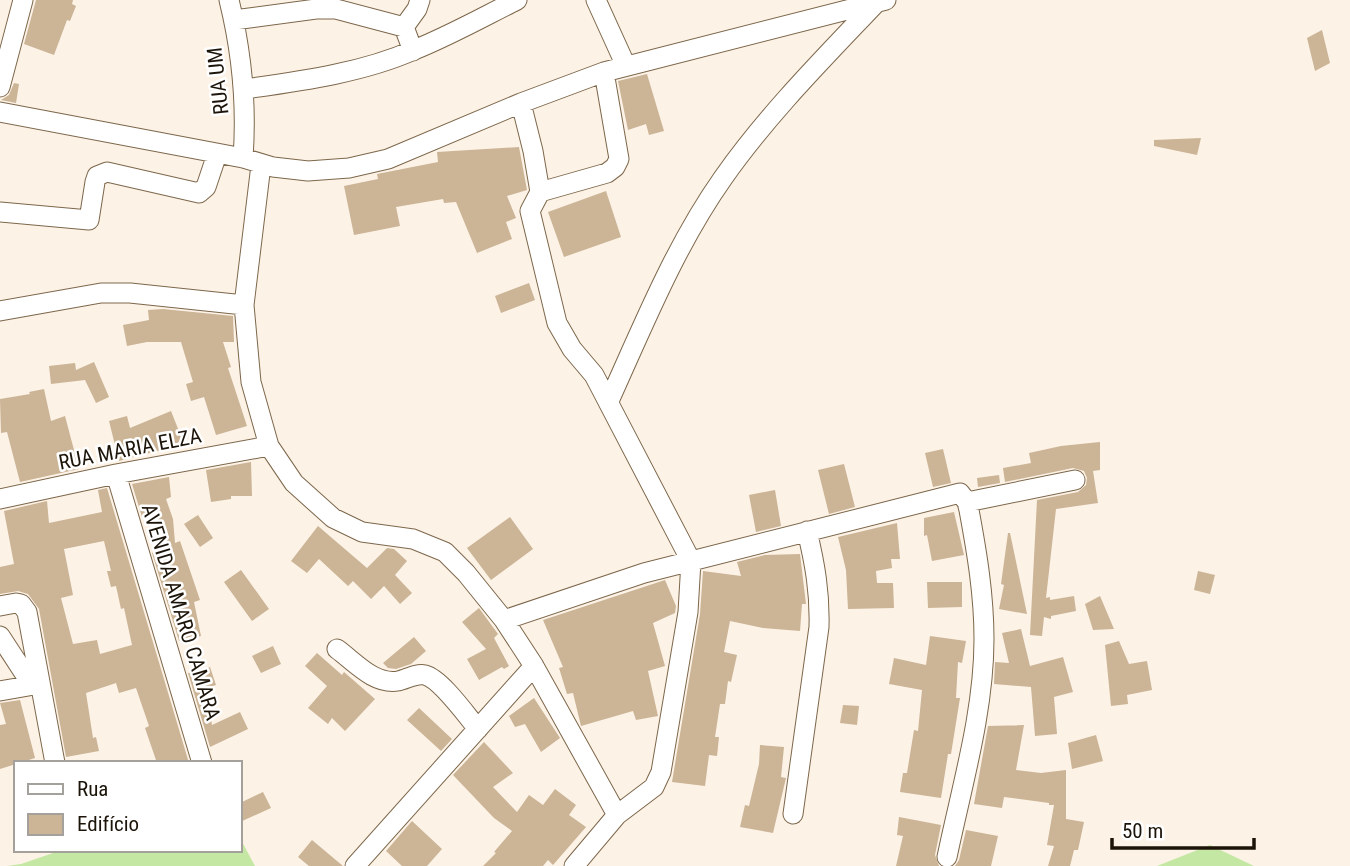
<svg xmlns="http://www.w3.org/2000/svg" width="1350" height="866" viewBox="0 0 1350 866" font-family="'Roboto Condensed',sans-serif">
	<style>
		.green { fill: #c4e8a3 }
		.building { fill: #ccb496; fill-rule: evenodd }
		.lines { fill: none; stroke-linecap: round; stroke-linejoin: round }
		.minor-casing { stroke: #7d674b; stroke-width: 21 }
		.minor { stroke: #fff; stroke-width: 19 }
		.labels { text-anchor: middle; stroke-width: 5; stroke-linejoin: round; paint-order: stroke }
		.street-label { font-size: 21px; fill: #1c1409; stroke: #fff }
	</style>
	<rect width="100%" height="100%" fill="#fcf2e6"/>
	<path class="green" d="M240,838L255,866H7L21,864L62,850H240Z
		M1210,845L1254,866H1157Z"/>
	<path class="building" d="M36,0H73L72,4L76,6L70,21L67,20L54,55L24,44Z
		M1322,30L1330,63L1315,71L1307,38Z
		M647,74L664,131L649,135L646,124L628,130L618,81Z
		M14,83L19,84L16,103L1,100L9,95Z
		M1201,138L1197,155L1154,146V140Z
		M519,147L527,190L507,196L516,218L506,222L512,239L477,253L456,202L444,203L443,199L396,207L400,226L354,235L344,186L378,179L377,174L438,162L437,152Z
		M606,191L621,237L564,257L548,212Z
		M529,283L535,300L501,313L495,296Z
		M163,309L233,316L234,342H223L231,367L228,368L247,426L216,435L204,397L191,401L186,384L193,382L181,342H147L127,346L123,325L149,320L148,310Z
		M94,362L109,397L96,403L85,380L51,384L49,366L75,363L76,370Z
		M44,389L51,421L65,416L79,469L20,482L7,432L1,433L0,399L30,394L29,392Z
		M171,411L184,444L119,461L109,421L127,416L130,428Z
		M1100,442V470L1093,471L1098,503L1056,509L1046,598L1050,597V600L1074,596L1076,611L1051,616V619L1044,617L1042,636L1030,635L1037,500L1078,492L1086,485L1087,478L1084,471L1073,468L1005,482L1003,468L1031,463L1029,453L1061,446Z
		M943,449L951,483L933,487L925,453Z
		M251,462L252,496H231V499L211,502L206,470Z
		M844,464L855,507L829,514L818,470Z
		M999,475L1000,483L978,487L977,478Z
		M169,477L171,497L166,499L173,519L175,543L180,541L200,600L194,602L201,636L179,641L152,553L168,546L156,516L142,517L132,484Z
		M107,488L189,763H157L145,728L149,726L136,688L119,693L116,683L86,693L93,738L96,737L99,751L66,757L39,609L28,594L18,591L0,594V567L14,564L4,511L47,501L49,523L102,512L98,490ZM104,541L111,571H107L111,587L116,586L121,609L124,608L132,645L100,654L97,640L73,644L61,598L73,595L64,549Z
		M775,490L781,526L756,532L749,495Z
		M954,512L964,555L932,561L927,535L924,536V518Z
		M198,515L213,538L200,547L184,524Z
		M510,517L533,549L491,580L467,548Z
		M897,523L900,559H891L892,568L876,571L877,583H893L894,608L848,609L846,570L838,537Z
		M318,526L367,568L387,548L394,549L407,561L395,575L412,593L400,604L384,586L371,599L353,581L348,586L319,559L307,573L291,561Z
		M1008,533H1010L1027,614L999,609L1004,585L1001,584Z
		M800,554L806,604H802L800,631L763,628L730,621L724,652L737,655L731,682L728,681L725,704H720L715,737H719L717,756L709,755L705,786L672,782L700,614L703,571L741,576L737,562L765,555Z
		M241,570L269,609L252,621L224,582Z
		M1198,571L1215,575L1210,594L1194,590Z
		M665,580L676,606L675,613L653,623L665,666L648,671L658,716L636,720L633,711L581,726L573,693L567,694L559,668L563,667L543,620Z
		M927,582H962V607L928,608Z
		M1100,596L1114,629L1093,630L1085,604Z
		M479,608L498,634L494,638L509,666L504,669L502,667L479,680L467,659L486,649L462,622Z
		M1021,629L1030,666L1063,657L1073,692L1054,697L1057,734L1035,736L1031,687L994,684L995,662L1009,663L1002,633Z
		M930,636L966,641L962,663L958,662L956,698H960L951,754H948L941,798L900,792L903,773H907L914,730L918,731L922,690L889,684L894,658L926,665Z
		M414,637L426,651L411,664L396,669L388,668L383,663Z
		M1119,641L1129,664L1147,661L1152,690L1127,695L1128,704L1111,706L1105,645Z
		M273,646L281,664L261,673L252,656Z
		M317,653L342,675L344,672L375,699L345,731L332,718L328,724L308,708L327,686L305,666Z
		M210,667L216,685L206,688L212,725L240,712L248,729L210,747L188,673Z
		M534,698L560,738L541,752L525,724L515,727L509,716Z
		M20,700L35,758L0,769V725L6,724L0,703Z
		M843,705L859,706L857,725L840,723Z
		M419,708L452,739L441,751L407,720Z
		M1024,725L1016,770L1041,773L1066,770V819L1084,822L1078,850H1074L1070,866H1048L1054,846L1047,845L1054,805H1049V803L1004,797L1002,808L974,804L988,726Z
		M1096,735L1103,761L1072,769L1068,743Z
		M484,742L513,773L493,787L517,812L529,795L543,805L555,789L576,805L569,815L586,827L553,865L548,860L543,866H483L496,853L494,852L512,831L494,818L453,775Z
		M760,745L784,747L781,777L786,778L773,833L740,827L745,805L749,806L759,764Z
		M263,792L271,808L240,822V803Z
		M899,817L941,825L935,855L939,866H896L903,836L897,835Z
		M412,821L442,849L427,866H402L386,851Z
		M966,830L998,836L991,866H955L959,860Z
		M312,840L343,866H309L298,857Z"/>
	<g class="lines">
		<g class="minor-casing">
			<path id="minor" d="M229,0C242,53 247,104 243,158
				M596,0L626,66
				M234,20L316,9H336L404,27L413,51
				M404,27L417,9L420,0
				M0,87L23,0
				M245,89C301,81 362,73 414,50C449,36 483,17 517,0
				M521,103L533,151L540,192L530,211L557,323L572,349L594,375L691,561L688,612L661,772L654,787L617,815L574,866
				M0,112L243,158L273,167L308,171L349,168L388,159L521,103L604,72L886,0
				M261,165L244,305L251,382L269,446L294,483L333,518L362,532L413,539L445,552L466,573L504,620L534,666L617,815
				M540,192L607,173L615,167L619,159L604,72
				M0,212L89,220L95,182L97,176L107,172L199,193L206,187L217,154
				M0,311L101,293H130L244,305
				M609,401C643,326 675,246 723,178C768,114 823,59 877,2
				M116,474L202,763
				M0,499L116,474L269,446
				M967,502L1075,480
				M0,606L16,603L21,604L27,612L55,763
				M504,620L644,573L960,493L967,502L969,510C977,553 984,595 984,639C984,712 962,785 947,857
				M0,636L32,685
				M337,649C355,662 374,685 398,681C407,679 416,673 425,675C441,679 467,716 478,729
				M0,691L40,684
				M793,814L819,627C820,593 815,564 807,531
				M355,866L534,666"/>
		</g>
		<use href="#minor" class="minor"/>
	</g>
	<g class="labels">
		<g class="street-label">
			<text transform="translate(218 81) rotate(-96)" y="7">RUA UM</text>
			<text transform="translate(130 449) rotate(-11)" y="7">RUA MARIA ELZA</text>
			<text transform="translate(181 612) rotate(73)" y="7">AVENIDA AMARO CAMARA</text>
		</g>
	</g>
	<rect x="14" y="761" width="228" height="91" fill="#ffffff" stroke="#a4a19d" stroke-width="2"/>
	<rect x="28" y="784" width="35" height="10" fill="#ffffff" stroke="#a4a19d" stroke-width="2"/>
	<text x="77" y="796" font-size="21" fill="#1c1409">Rua</text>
	<rect x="28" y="814" width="35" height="21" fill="#ccb496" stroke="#a4a19d" stroke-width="2"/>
	<text x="77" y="831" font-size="21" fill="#1c1409">Edifício</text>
	<path d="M1112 838v10h142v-10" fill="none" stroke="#1c1409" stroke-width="3.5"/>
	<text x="1122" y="838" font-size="21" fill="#1c1409" stroke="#ffffff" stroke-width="5" paint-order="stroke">50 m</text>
</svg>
